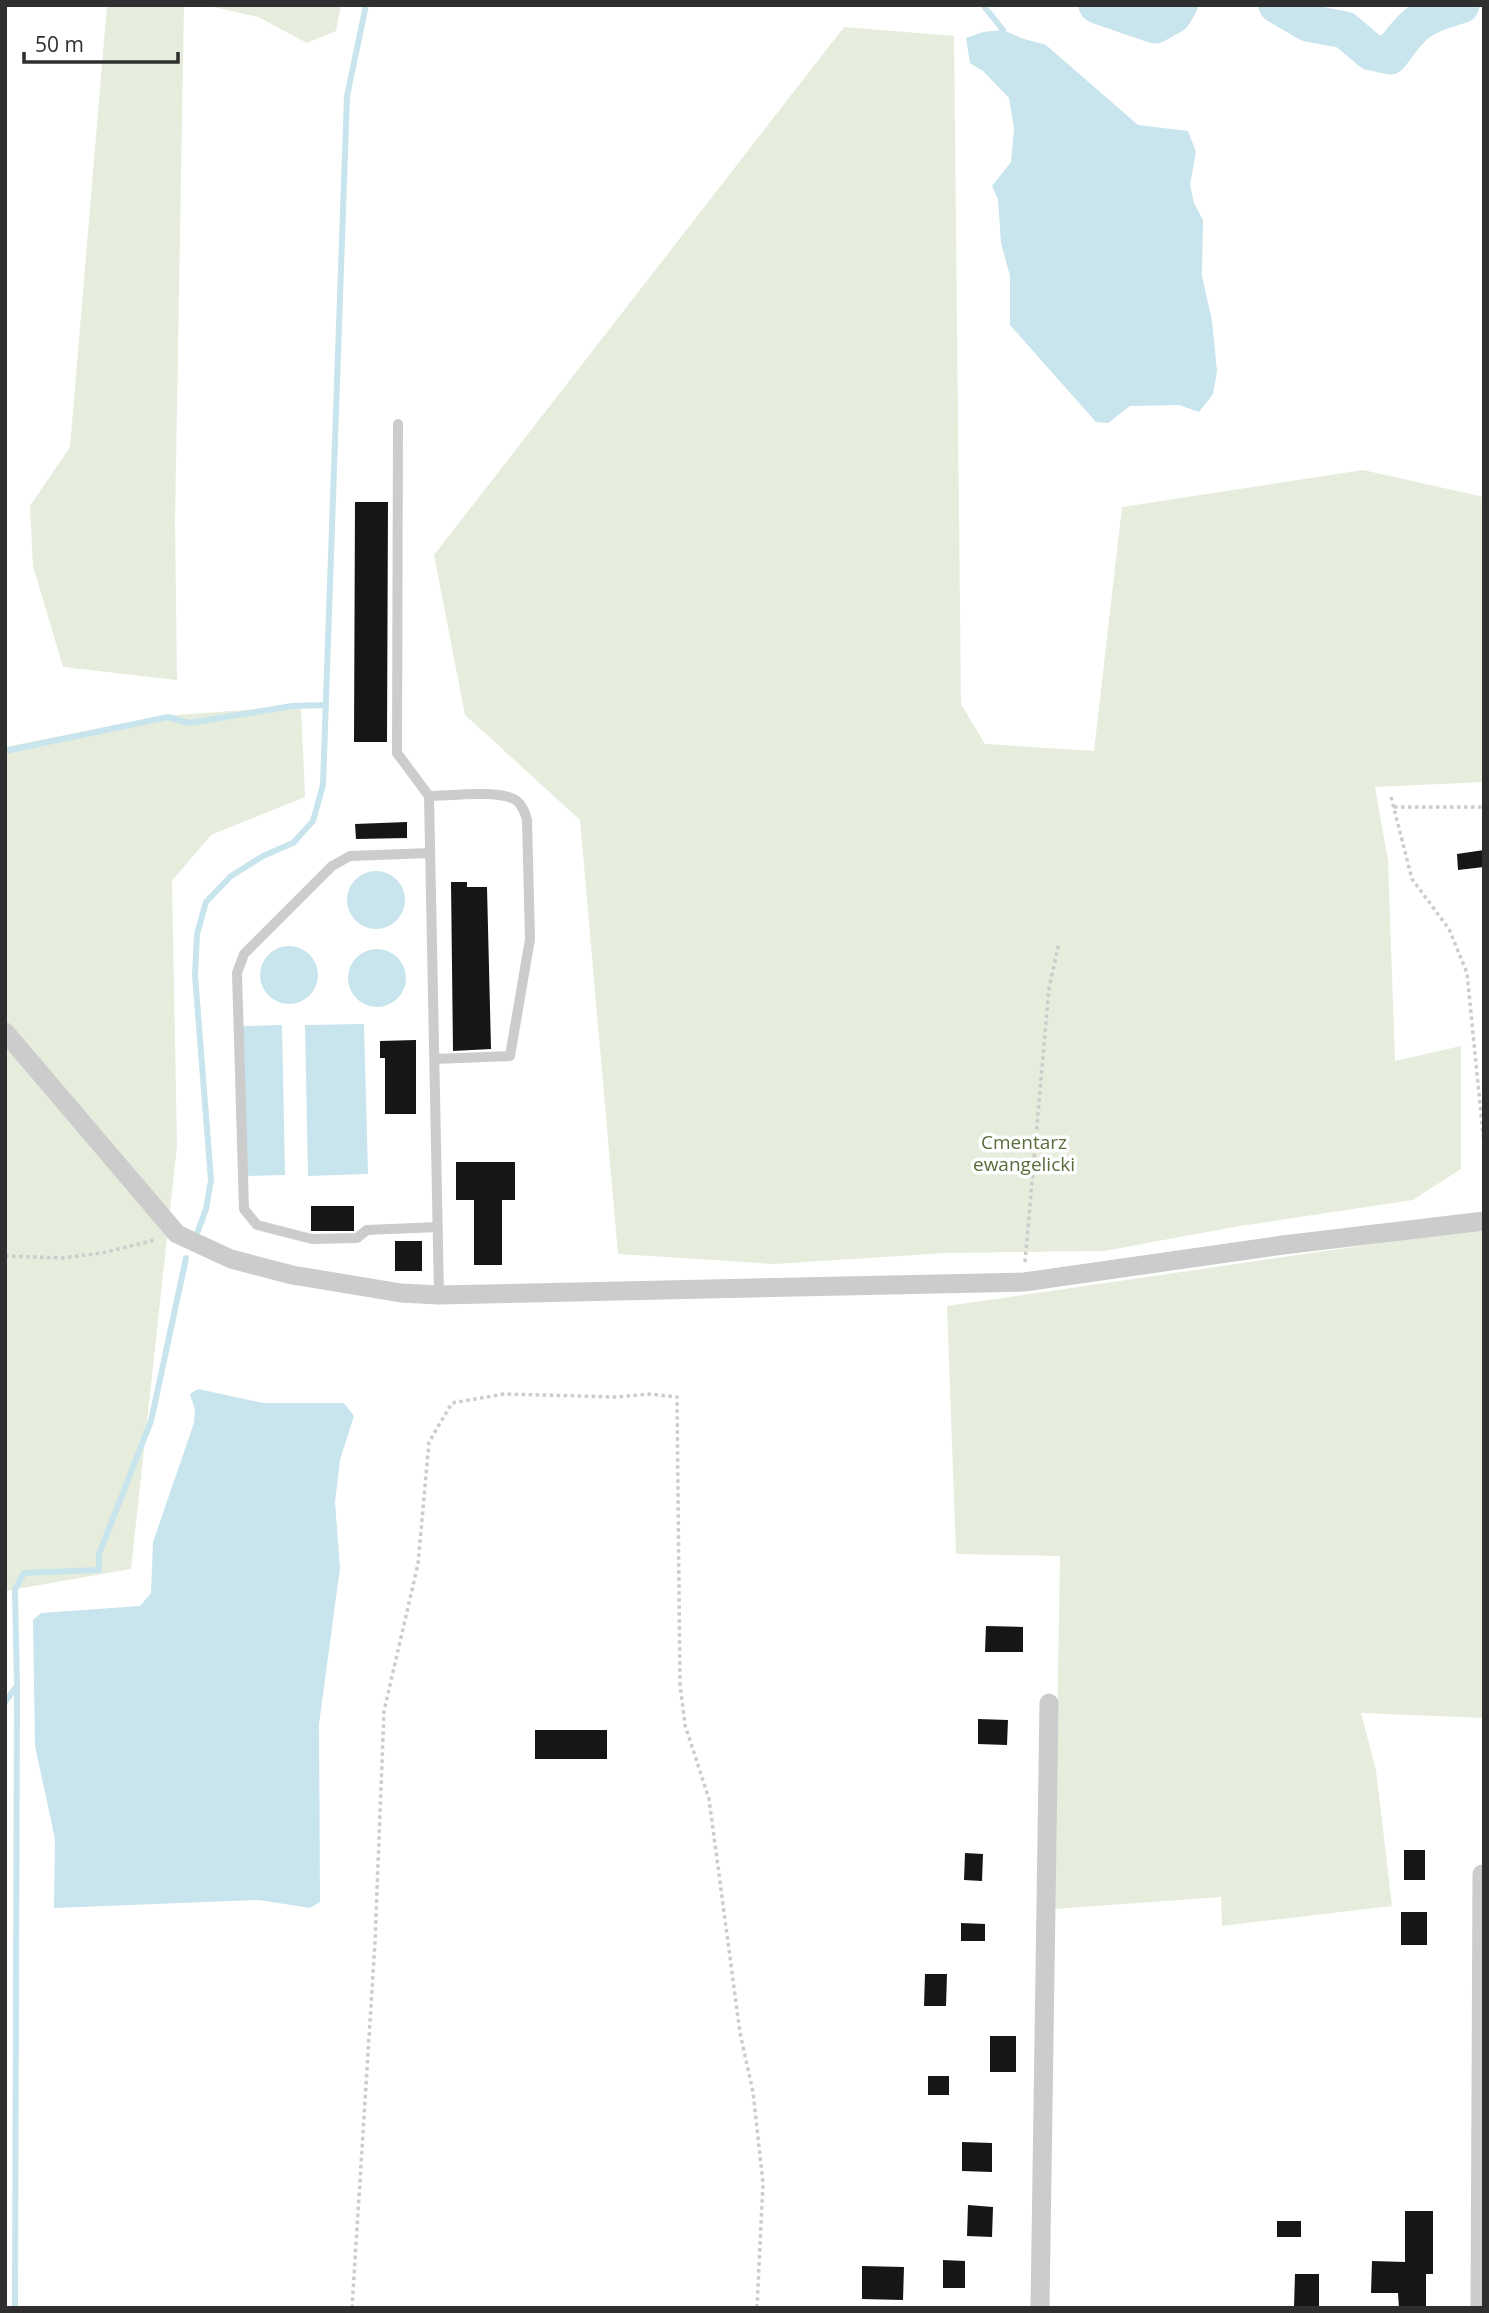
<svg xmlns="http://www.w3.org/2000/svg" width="1489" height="2313" viewBox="0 0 1489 2313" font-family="'Open Sans',sans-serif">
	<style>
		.green { fill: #e7eddd }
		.water { fill: #c8e4ed }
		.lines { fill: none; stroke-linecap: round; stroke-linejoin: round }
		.stream { stroke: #c8e4ed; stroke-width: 6 }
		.river { stroke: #c8e4ed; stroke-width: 37 }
		.building { fill: #161616 }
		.path { stroke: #ccc; stroke-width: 3.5; stroke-dasharray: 3.5 3.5; stroke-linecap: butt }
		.lane { stroke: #ccc; stroke-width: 10 }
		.street { stroke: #ccc; stroke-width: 19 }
		.labels { text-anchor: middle; stroke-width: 7; stroke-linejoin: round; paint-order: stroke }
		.park-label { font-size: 19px; fill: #596c3b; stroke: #fff }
	</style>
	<rect width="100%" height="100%" fill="#fff"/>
	<path class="green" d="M107,5H184L175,522L177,680L63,667L33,566L30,506L70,447Z
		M204,5H341L336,31L307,43L258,17Z
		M844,27L954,36L961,704L985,744L1094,751L1122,507L1363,470L1484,497V782L1375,787L1388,860L1395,1061L1461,1046V1169L1413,1200L1240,1226L1104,1251L946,1253L774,1264L618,1254L580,820L465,715L434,555Z
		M301,706L305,797L211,835L172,881L177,1146L131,1569L5,1591V747L162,716Z
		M1484,1228V1718L1361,1713L1376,1770L1392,1906L1222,1926L1221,1897L1054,1909L1060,1556L956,1554L947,1306Z"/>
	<path class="water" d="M1003,30L1024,39L1046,45L1138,125L1188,131L1196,152L1190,185L1194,203L1203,220L1202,276L1212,321L1217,371L1213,394L1199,412L1179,405L1130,406L1108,423L1096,422L1010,325V276L1001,243L998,199L992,186L1011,162L1014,129L1009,98L983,71L970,63L966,38L983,32Z
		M347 900a29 29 0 1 1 58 0a29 29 0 1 1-58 0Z
		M260 975a29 29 0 1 1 58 0a29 29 0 1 1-58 0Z
		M348 978a29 29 0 1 1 58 0a29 29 0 1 1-58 0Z
		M364,1024L368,1174L308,1176L305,1025Z
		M282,1025L285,1175L245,1176L242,1026Z
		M198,1389L263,1403H344L354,1416L340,1460L335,1502L340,1568L319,1724L320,1902L310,1908L259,1900L54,1908L55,1839L35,1746L33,1620L41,1613L140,1606L151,1593L153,1542L194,1423L195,1410L190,1394Z"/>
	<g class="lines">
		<path class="stream" d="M983,5L1003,30
			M5,751L168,717L189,723L292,706L326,705
			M198,1231L206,1209L211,1180L195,975L197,934L206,902L231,876L263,856L293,843L313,821L323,785L347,96L366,5
			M5,1702L16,1687
			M15,2308L17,1686L15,1590L24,1573L99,1570V1554L151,1421L186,1258"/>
		<path class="river" d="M1097,5L1155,25L1173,15L1179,5
			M1277,5L1308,23L1345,30L1371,52L1390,56C1413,22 1422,16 1461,5"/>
	</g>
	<path class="building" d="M355,502H388L387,742H354Z
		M407,822V838L356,839L355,824Z
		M1484,850V867L1458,870L1457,854Z
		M451,882H467V887H487L491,1049L453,1051Z
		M416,1040V1114H385V1058H380V1041Z
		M456,1162H515V1200H502V1265H474V1200H456Z
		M311,1206H354V1231H311Z
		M395,1241H422V1271H395Z
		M986,1626L1023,1627V1652H985Z
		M978,1719L1008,1720L1007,1745L978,1744Z
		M535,1730H607V1759H535Z
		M1404,1850H1425V1880H1404Z
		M965,1853L983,1854L982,1881L964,1880Z
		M1401,1912H1427V1945H1401Z
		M961,1923L985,1924V1941H961Z
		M925,1974H947L946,2006H924Z
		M990,2036H1016V2072H990Z
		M928,2076H949V2095H928Z
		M962,2142L992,2143V2172L962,2171Z
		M968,2205L993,2207L992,2237L967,2236Z
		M1405,2211H1433V2274H1426V2308H1399L1398,2293H1371L1372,2261L1405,2262Z
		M1277,2221H1301V2237H1277Z
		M943,2260L965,2261V2288H943Z
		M862,2266L904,2267L903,2300L862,2299Z
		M1295,2274H1319V2308H1294Z"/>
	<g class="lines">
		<path class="path" d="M1391,797L1412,879L1449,929L1467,973L1484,1144
			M1394,807H1484
			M5,1256L62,1258L102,1253L155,1240
			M1025,1262L1049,988L1059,943
			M352,2308L375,1942L384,1711L418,1564L429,1442L452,1403L504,1394L617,1397L649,1394L677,1397L680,1684L685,1725L709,1799L740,2033L753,2092L763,2183L757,2308"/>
		<path class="lane" d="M398,424L397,753L429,796L439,1295
			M429,796C449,796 501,789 517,801C523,806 525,813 527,820L530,939L510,1056L435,1059
			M430,853L350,856L332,866L244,954L237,973L244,1209L257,1225L312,1239L357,1238L367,1230L438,1227"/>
		<path class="street" d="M5,1032L177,1234L231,1259L292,1275L401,1293L439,1295L1024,1282L1283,1245L1484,1221
			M1040,2308L1049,1703
			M1480,2308L1482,1874"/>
	</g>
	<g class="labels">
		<g class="park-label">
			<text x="1024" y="1149">Cmentarz<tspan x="1024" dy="22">ewangelicki</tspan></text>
		</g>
	</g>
	<rect width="1489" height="2313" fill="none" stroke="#2f2f2f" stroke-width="14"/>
	<path d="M24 52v10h154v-10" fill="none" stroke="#2f2f2f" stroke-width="3.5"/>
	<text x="35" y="52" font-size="21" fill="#2f2f2f" stroke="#ffffff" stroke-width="5" paint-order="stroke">50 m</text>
</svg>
